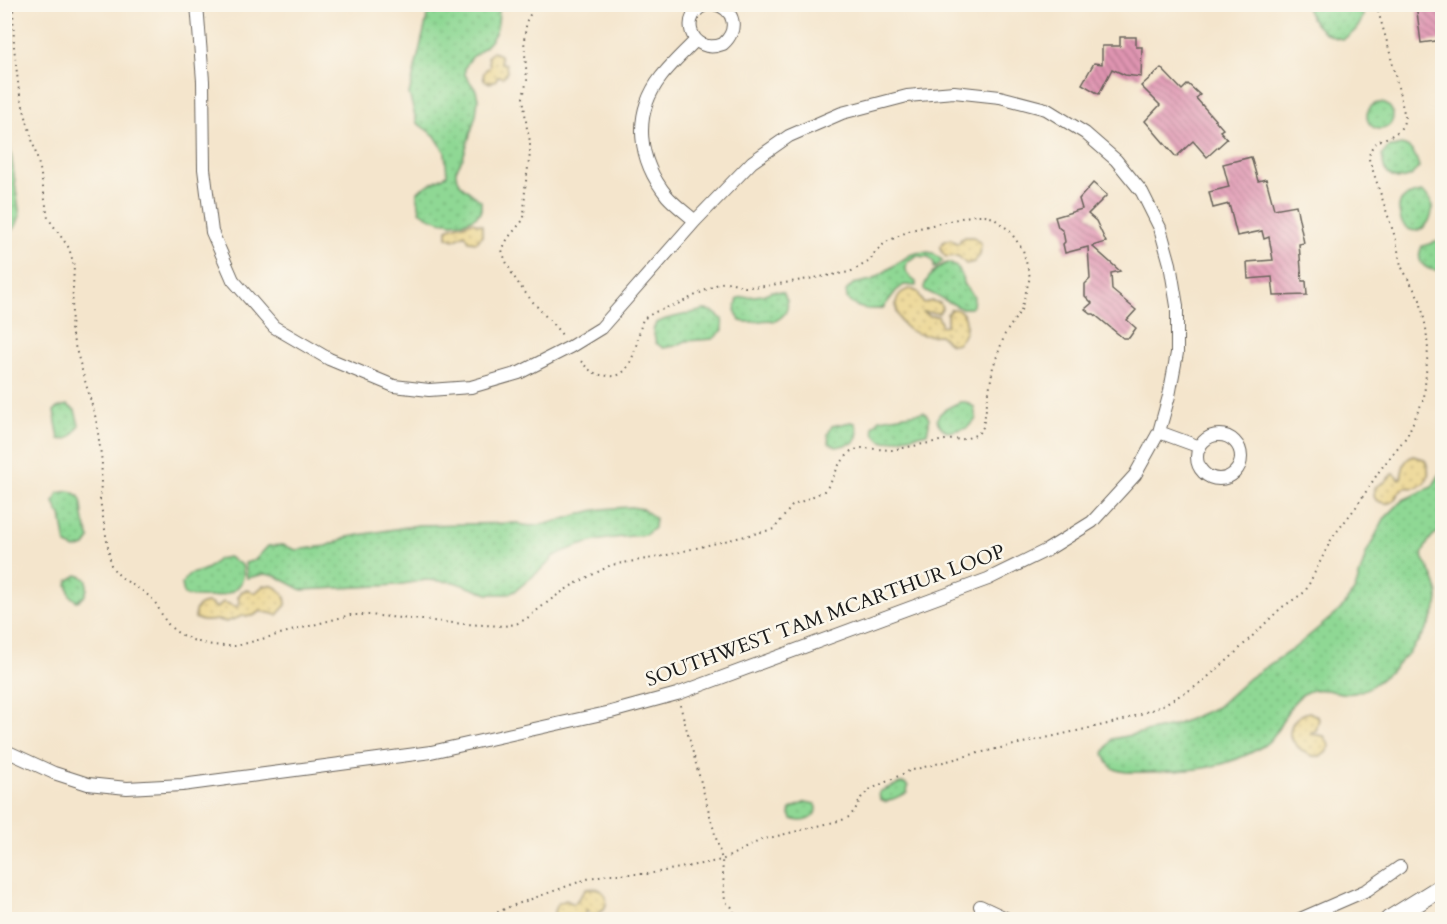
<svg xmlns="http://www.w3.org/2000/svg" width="1447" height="924" viewBox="0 0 1447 924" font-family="Cardo,serif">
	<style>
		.green { fill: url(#green-dots); stroke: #567a58; stroke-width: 1.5 }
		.sand { fill: url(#sand-dots); stroke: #857b5d; stroke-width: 1.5 }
		.building { fill: url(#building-back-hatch) }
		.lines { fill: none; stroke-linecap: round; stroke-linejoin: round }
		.street-casing { stroke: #68625a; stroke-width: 14 }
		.secondary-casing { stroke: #68625a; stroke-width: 20 }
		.path { stroke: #68625a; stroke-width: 2; stroke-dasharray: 1.5 4.5; stroke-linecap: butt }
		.street { stroke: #fff; stroke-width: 12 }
		.secondary { stroke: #fff; stroke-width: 18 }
		.labels { text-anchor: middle; stroke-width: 5; stroke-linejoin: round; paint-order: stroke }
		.street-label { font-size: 20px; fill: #1c1c1c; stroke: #fbf7ec }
	</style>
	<defs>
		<pattern id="green-dots" width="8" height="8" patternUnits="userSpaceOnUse" patternTransform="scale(1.5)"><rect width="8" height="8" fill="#8fd894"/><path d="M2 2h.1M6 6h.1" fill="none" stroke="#7bb97f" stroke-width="1.8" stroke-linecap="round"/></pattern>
		<pattern id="sand-dots" width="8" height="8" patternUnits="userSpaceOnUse" patternTransform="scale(1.5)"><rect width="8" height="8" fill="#eeda9e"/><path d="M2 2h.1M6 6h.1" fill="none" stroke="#ccba88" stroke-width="1.8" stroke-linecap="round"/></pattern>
		<pattern id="building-back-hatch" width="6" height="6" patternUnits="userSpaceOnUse" patternTransform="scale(1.5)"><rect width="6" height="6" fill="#df94b1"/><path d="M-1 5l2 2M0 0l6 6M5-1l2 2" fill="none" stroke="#b4788f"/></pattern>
	</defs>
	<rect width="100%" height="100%" fill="#fbf7ec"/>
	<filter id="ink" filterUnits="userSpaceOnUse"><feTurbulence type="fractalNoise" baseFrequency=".0167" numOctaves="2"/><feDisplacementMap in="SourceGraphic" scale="12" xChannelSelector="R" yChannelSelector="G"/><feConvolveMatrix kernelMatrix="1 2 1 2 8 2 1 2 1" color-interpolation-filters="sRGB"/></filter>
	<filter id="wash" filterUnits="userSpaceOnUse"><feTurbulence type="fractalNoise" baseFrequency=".008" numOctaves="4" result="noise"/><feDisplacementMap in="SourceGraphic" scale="24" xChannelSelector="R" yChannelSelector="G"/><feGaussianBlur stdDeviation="1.35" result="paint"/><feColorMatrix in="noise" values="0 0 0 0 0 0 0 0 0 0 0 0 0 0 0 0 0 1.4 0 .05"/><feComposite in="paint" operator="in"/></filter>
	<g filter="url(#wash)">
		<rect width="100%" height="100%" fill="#f4e5cc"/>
		<path class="green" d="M430,5H499C499,26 498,36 480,51C473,56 469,59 465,68V75L476,90L478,99L476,115L463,158L456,170V175L462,186L481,201V212C466,229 436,224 420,211L417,193L422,188L447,175L445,152L435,136L417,123L409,94Z
			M1305,5H1364C1364,20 1358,32 1343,39C1323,37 1312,24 1305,5Z
			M1367 116a13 13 0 1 1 26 0a13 13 0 1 1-26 0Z
			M5,113L20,216L16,226L12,230H5Z
			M1401,145C1413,147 1416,156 1419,167C1412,179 1395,185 1385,170C1383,166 1383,160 1382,155L1388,148Z
			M1421,192C1447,204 1422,247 1403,224C1400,220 1400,216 1399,211C1398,196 1410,195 1421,192Z
			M1442,240V270C1427,272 1414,263 1422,246Z
			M928,252L933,253L943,261L934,268V263L929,257L916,256L908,261C903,271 908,276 916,282V286L904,285L896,291L883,308C871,311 855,309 847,299L846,291L853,284L872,280L913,253Z
			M948,263C966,269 958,277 967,288C969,291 972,294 974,297L973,306L970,308H961L924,290C923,280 939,265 948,263Z
			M772,291L783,292C791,305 788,315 775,321C763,318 752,325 740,321L735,310L738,298L762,295Z
			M704,310L712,311L722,319L723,330L713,339L686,341L675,346L663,348L656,343L653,330L656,323L666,319Z
			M960,402H966L974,407L976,419L967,428L948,432C925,418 944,409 960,402Z
			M67,405L75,410L79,425C75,434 69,442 59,439L54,411L57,408Z
			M924,412C932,419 929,424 927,433L885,442C877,439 873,435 873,427L880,419Z
			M851,422L855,423C859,430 859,437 853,443L837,447L829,443L828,434L832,426Z
			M1442,455V531C1431,533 1426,545 1422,555C1428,568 1439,584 1438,598C1437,628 1384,688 1354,693C1337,696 1322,684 1305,693C1284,705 1282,734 1263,746C1226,769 1191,771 1149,772C1137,772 1123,774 1113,768C1107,764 1106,759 1104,753L1112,739L1173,726L1217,707L1249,678L1293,649L1340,610L1355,590L1366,554L1384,519L1403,500L1432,487L1440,474Z
			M70,491C87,496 80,511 85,525C86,529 89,534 90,539L85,546L75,549L66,545L61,515L58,512L54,502L58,493Z
			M631,507L643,509L655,518L654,528L645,535C608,538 586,540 552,557L551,561L515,591L508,594H488L454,582L426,580L397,585L302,590L276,576L265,574L247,578L245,563L255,560L268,546L283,545L296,550L327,546L348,537L418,525L518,523C535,532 569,516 587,512C601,508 617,508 631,507Z
			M228,557L242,565C252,597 206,601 184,595L182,584L188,575C205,569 204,573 218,559Z
			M77,575L83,577L87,580V589L84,597L77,601L70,596L67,584L69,580Z
			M900,783H905L908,786L907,793L886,802L880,799L879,793L881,791Z
			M806,802L815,804L817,807C816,819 803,824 792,819L790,814V809Z"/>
		<path class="sand" d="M493,52L500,55L501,63L506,64L507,72L503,77L498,76L496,80L490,83L485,81C481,74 485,70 490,66L488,56Z
			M472,222L482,225V236L477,242L469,241L465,234L454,240L447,237V229C455,225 463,225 472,222Z
			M965,237H974L981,244L980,255L974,262L966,264L958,256L946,257L941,251V245L944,241L951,239L956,243H959L961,239Z
			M911,289L918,292L923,303L932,301L940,303L942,308L939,313L922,312L930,316H938L942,326L947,325V314L951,309C974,307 968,346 951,344C946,343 944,338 940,335C930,336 917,336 908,329C894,319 889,292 911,289Z
			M1413,456L1424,459C1431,469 1430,482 1418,487C1413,489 1408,486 1403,489C1393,495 1397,510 1376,500L1374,496L1375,487L1385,482L1392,474H1395L1398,479L1401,478C1403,468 1403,460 1413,456Z
			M270,585C280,588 286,595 286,605L277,615L261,611L253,616H243L226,622C214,617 207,625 195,618C193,608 200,603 209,603L217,608L223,602L238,607L240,605L238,597L242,591L247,590L255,593L263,586Z
			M1309,712L1317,716L1319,719L1316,731L1311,732V734L1324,736L1330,746C1321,768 1296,750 1290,736C1290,722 1296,716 1309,712Z
			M596,888C611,893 610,912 593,915L587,910L585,915L587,919H555L554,911L557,904L566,900L574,904L586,889Z"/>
		<g id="blocks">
			<path class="building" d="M1416,4H1443V40L1421,43Z
				M1120,37H1136V47H1142L1141,77L1125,75L1112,69L1099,94L1082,84L1094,63L1102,64V46H1120Z
				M1161,68L1182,90L1188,84L1200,95L1196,98L1223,129L1220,131L1227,139L1207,157L1193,141L1176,157L1145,121L1160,105L1141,86Z
				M1251,157L1258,181L1266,179L1274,209L1296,205L1304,243L1299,244L1302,281H1306L1307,295L1274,296L1272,277L1248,279L1247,262L1273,260L1269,237L1264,239L1262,231L1237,236L1229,204L1213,208L1209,192L1229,187L1223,164Z
				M1093,183L1107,195L1088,214L1096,221L1106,242L1092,246L1120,271L1111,273L1112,290L1136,310L1127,320L1136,328L1129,338H1123L1094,314H1091L1085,309L1092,303L1085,296V284L1090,279L1088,247L1065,253L1063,244L1065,242L1063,231L1058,227L1055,217L1082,209L1079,199Z"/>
		</g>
	</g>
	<g filter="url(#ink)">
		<use href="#blocks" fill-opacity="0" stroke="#68625a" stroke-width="1.5"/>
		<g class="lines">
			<g class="street-casing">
				<path id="street" d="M709,4C677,12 690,57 723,44C739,30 735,9 714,4
					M695,221C686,213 675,205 667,196C638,160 632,115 661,77C671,64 684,52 696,40
					M1159,432L1200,447
					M1197 457a22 22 0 1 1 44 0a22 22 0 1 1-44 0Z
					M4,750L54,773L88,784L127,788L182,785L431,752L611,712L677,694L988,579L1047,550L1092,522L1135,475L1159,432L1169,396L1177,353V306L1170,264L1160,228L1142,192L1116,160L1085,133L1046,109L1000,97L954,92L907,96L842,113L789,136L752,162L695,221L601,328L570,347L519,373L471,387L429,390L394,386L329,359L274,327L233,280L212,232L204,169L203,81L197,4
					M980,906L1010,920
					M1298,920L1367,890L1400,867"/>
			</g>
			<g class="secondary-casing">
				<path id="secondary" d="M1389,920L1442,887"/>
			</g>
			<path class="path" d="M13,4L14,47L19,91L40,169L48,218L69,248L74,266L71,332L96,419L102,462L100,500L111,565C120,582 140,586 153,600C159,607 162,617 168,624C183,642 214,647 236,646L350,615H369L464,624L504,626L516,624L526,619L553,598L571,586L611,565L659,557L774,529L792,506L824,491L830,484L839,465L851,451L862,448L892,450L945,440L965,439L978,434L983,427L993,367L1005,334L1021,310L1030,277L1023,250L1009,230L993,218L985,215H974L911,230L886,242L875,252L870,261L850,272L766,286L745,287L730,282L720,283L680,303L655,312L643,319C637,336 634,379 610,376C592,375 589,370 578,358
				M536,4L527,20L524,40L527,80L523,97L527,129L530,141V154L525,188L524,219L508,238L502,250C512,285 540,308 563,336
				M680,705L722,860L725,902C733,906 735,911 734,920
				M481,920L509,907L590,878L609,874H648L722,860L761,840L842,820L849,817L855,810L861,798L869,790L909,771L974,754L1121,721L1157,708L1197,686L1229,659L1281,608L1305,592L1332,538L1356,507L1380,470L1407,436L1424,398L1428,349L1426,328L1420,300L1401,266L1396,240L1369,159C1370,131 1401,145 1405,117L1389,49L1376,4"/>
			<use href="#street" class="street"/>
			<use href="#secondary" class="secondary"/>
		</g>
	</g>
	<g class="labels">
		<g class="street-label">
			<text transform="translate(825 615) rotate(-20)" y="7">SOUTHWEST TAM MCARTHUR LOOP</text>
		</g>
	</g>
	<rect width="1447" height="924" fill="none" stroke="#fbf7ec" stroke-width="24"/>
</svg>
